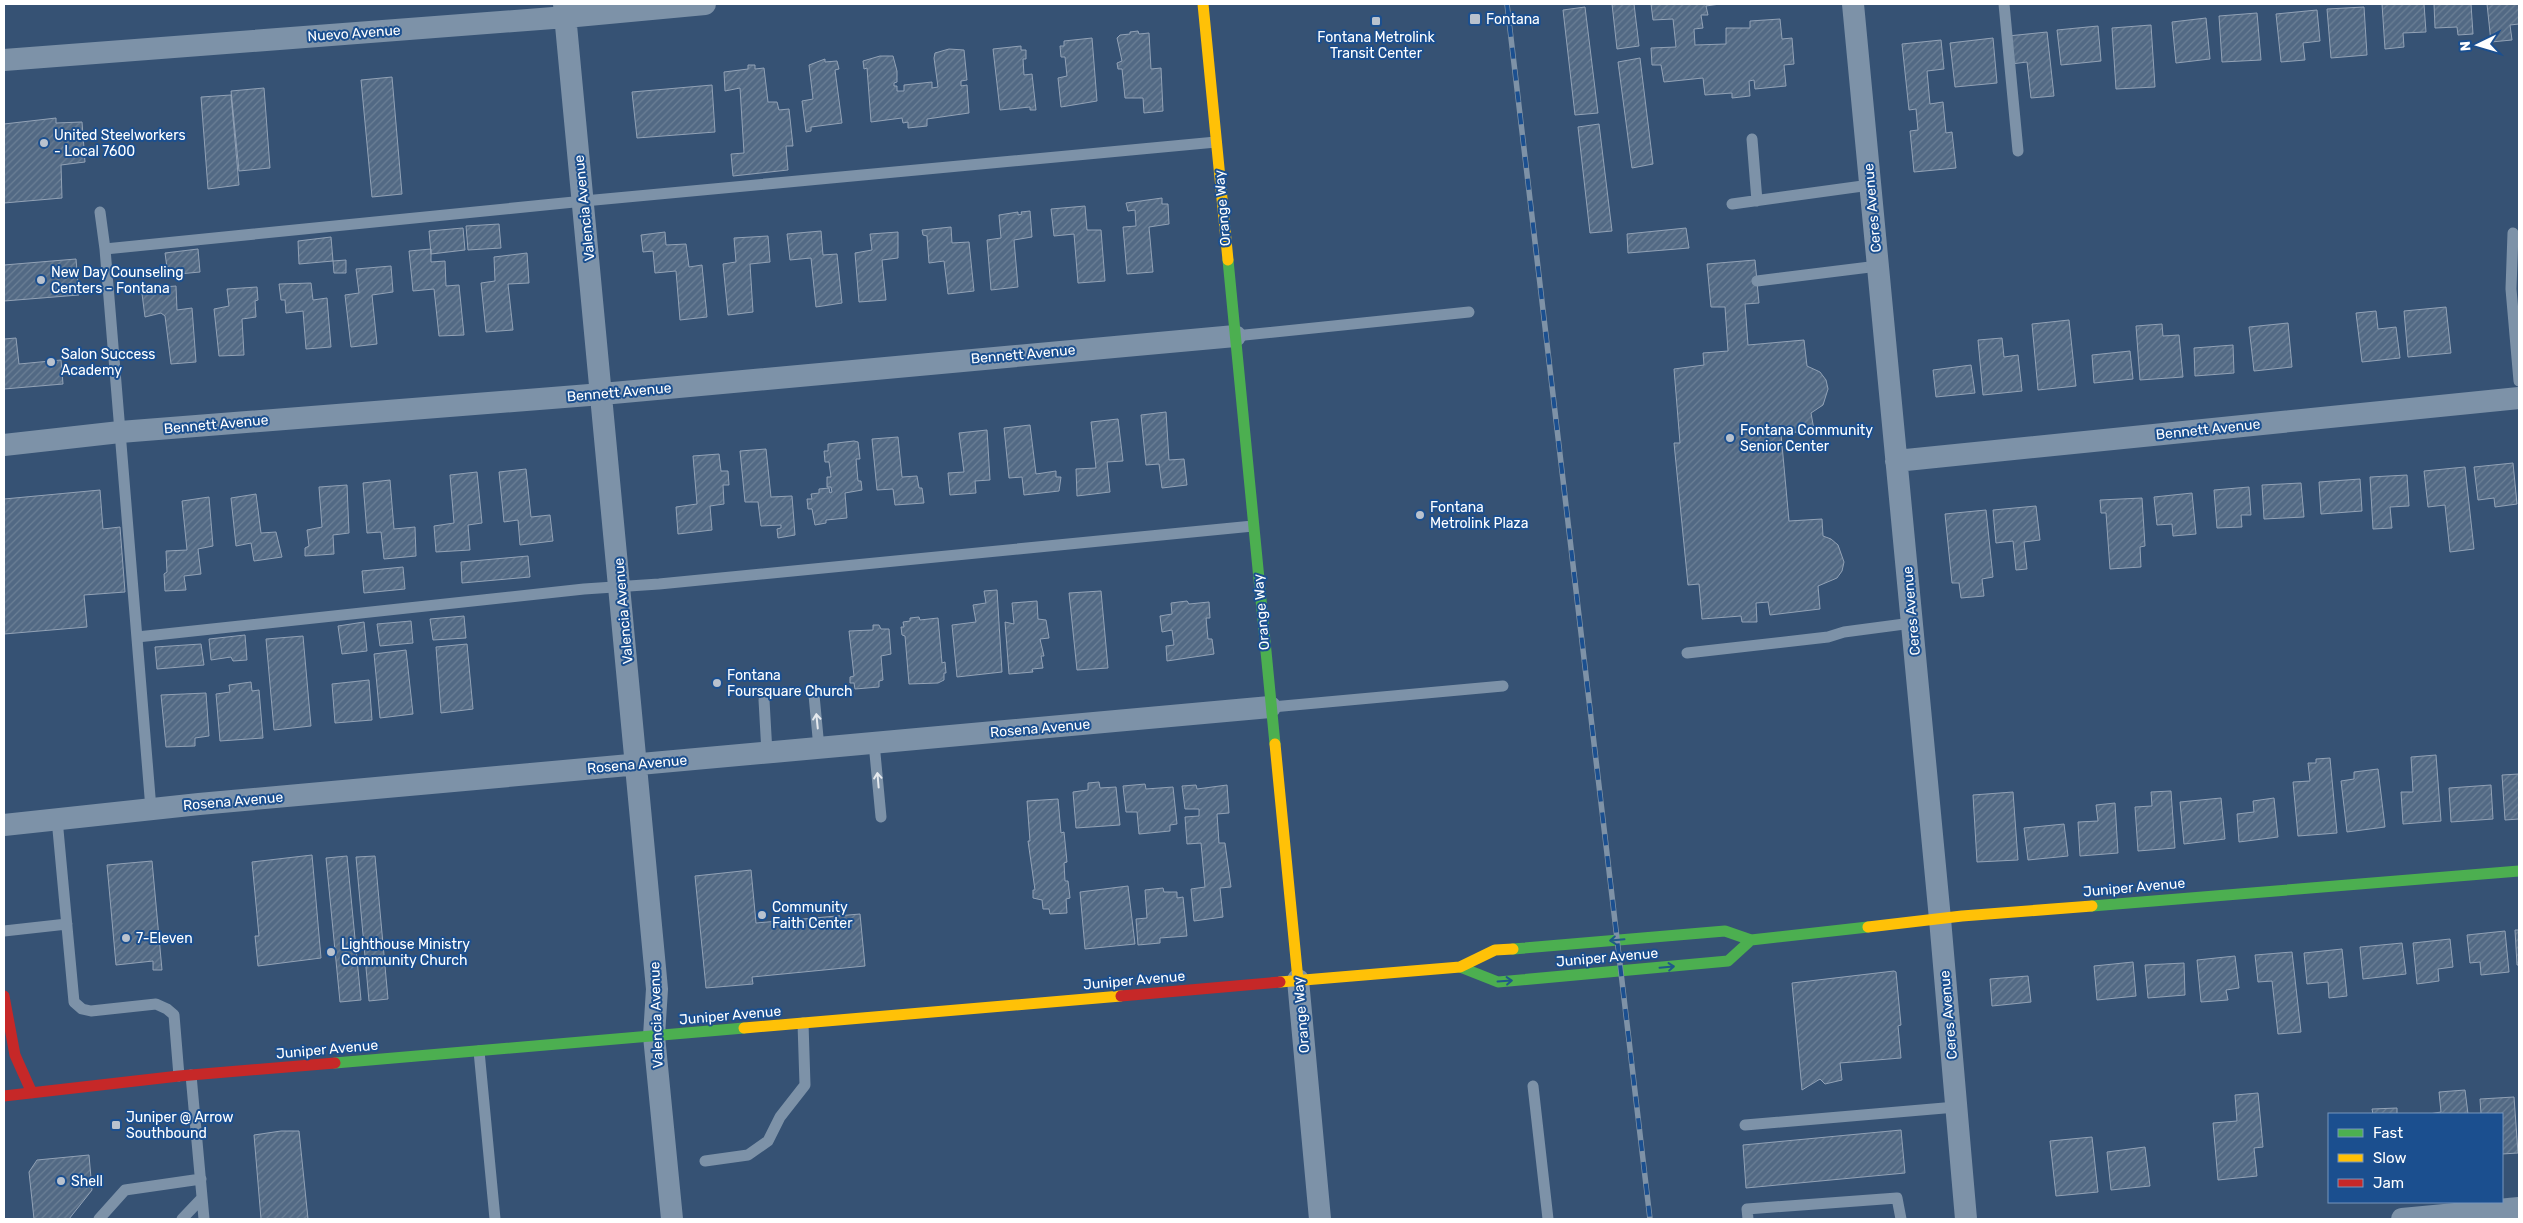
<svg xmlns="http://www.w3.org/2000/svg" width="2523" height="1223" viewBox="0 0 2523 1223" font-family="Rubik,sans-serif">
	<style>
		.building { fill: url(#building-hatch); stroke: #92a2b6 }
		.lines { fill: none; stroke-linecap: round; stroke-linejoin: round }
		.lane { stroke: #7d92a8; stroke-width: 11 }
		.street { stroke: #7d92a8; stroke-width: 22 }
		.fast { stroke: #4caf50; stroke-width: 11 }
		.slow { stroke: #ffc107; stroke-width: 11 }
		.jam { stroke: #c62828; stroke-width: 11 }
		.rail-casing { stroke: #7e92a7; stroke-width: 5.5 }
		.rail { stroke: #1b4f8f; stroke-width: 4; stroke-dasharray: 11; stroke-linecap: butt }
		.oneway { stroke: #e5e9ee }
		.oneway2 { stroke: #205989 }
		.poi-dot { fill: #b9c2ce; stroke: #1b4f8f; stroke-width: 2 }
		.labels { text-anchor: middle; stroke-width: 4; stroke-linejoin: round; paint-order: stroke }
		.poi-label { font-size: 14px; fill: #fff; stroke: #1b4f8f; text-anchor: start }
		.street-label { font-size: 14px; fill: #fff; stroke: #1b4f8f }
	</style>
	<defs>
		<pattern id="building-hatch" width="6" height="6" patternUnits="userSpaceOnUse" patternTransform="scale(1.25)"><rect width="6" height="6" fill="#526984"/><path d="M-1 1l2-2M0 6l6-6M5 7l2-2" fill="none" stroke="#6c8096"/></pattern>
	</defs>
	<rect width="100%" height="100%" fill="#365274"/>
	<path class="building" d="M1612,4H1634L1639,46L1617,49Z
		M1651,4H1720L1706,6L1708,15H1701L1703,28L1694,29L1695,45L1726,44V28H1750V21L1780,19L1782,39L1792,38L1794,64L1784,65L1786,86L1755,89L1754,80L1749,81L1750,96L1732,98V93L1705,95L1703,78L1664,82L1661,65H1652L1651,48L1676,47L1673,19L1653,20Z
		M2382,4H2424L2426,32L2403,33L2404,47L2385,49Z
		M2434,4H2471L2473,34L2458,35L2457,27L2435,28Z
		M2487,4H2519V24L2510,25L2512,40L2491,42Z
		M1585,7L1598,113L1575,115L1563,10Z
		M2364,7L2367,55L2331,58L2327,9Z
		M2317,10L2320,41L2303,43L2305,60L2281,62L2276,14Z
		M2257,13L2261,60L2222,62L2219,16Z
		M2206,18L2210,59L2176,63L2172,22Z
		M2151,25L2155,87L2116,89L2112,28Z
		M2098,26L2101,61L2061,65L2057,30Z
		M1138,31L1139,34L1149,33L1151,69L1161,68L1163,111L1144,113L1143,98H1125L1122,69H1118L1117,63L1122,61L1117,38L1120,35L1130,34V32Z
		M2047,32L2054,96L2031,98L2027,62L2011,64L2008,36Z
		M1092,38L1097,101L1061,107L1058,78L1067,76L1065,57H1061L1060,46H1064V41Z
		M1993,38L1997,83L1955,87L1950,43Z
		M1941,40L1944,69L1927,71L1930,104L1943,102L1946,133L1952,132L1956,168L1914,172L1910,131L1918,130L1916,109L1909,110L1902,44Z
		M1021,46V50H1026V59H1023L1024,75L1032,74L1036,110H1030V107L1000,110L993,49Z
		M949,49L964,50L967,80L961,81V86L967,85L969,113L927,119V126L908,128V122L903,123L902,118L871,122L867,68L864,69L863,61L880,56H893L897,71V82L894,83V86H897V91H904V85L932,82V88L938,87L934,58L935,53Z
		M1640,58L1653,164L1632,168L1618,62Z
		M825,59V62L837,61L839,69L835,70L842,123L811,127V131L806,132L802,101L813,99L809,65Z
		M748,65H755V69L764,68L768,102H777L779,110L789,109L793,146H786L788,170L733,176L731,154L744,153L740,88L725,91L724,72L748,69Z
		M392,77L402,194L372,197L361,80Z
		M712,85L715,132L637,138L632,92Z
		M264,88L270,168L239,171L231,91Z
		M231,95L239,185L208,189L201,97Z
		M56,118V123L82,122L85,162L61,165L62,198L4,203V124Z
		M1599,124L1612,231L1590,233L1578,127Z
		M1162,198V204H1168L1169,224L1149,227L1153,272L1127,274L1123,227L1136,226L1135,210L1128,211L1126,203Z
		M1085,206L1087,230H1101L1105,281L1078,283L1074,234L1054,236L1051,209Z
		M1030,211L1032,237L1014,240L1018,287L991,290L987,240L1001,238L999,215L1018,212V215L1022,214L1021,212Z
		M499,224L501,248L468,250L466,226Z
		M951,227L952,243L969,242L974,291L948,294L944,261L929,263L927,236L923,235L922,230Z
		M463,228L465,250L431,254L429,231Z
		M1686,228L1689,248L1628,253L1627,234Z
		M821,231L823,255L837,254L842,303L816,307L811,258L790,260L787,234Z
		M665,232L666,245L686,244L689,267L702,265L707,317L680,320L676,271L655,273L653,251L643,252L641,235Z
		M898,232V258L882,260L886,300L859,302L855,253L872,250L870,234Z
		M768,236L770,262L750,264L753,312L728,315L723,264L736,262L734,238Z
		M331,237L333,261L299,264L298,241Z
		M198,249L200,272L168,275L165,253Z
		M431,249V262L445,261L446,286L459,285L464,335L439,336L434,289L413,291L409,251Z
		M527,253L529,283L508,284L513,330L486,332L481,283L495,281L494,257Z
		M76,259L79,295L4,301V265Z
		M346,260V273H334L333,261Z
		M1755,260L1759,303L1745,304L1748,345L1804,340L1807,366L1820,372L1826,380L1828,389L1823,405L1811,413L1814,430L1781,434L1789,521L1822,519L1823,536L1831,539L1838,545L1844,562L1842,571L1837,578L1818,586L1820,609L1770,615L1768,602L1756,603L1757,622H1742L1741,616L1702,619L1699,584L1688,585L1674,443H1680L1674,369L1704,365L1703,353L1728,351L1725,307H1711L1707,264Z
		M391,266L393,292L372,295L377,344L351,347L345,295L359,293L356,269Z
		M311,283L313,300L327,298L331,347L306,349L303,311L286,313L285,300H281L279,284Z
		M163,285V287L176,286L177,310L192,308L196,362L171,364L165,316L161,313L145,317L141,286Z
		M257,287L258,300L255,301L256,317L242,319L244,355L219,356L214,309L229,306L227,289Z
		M2446,307L2451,353L2408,357L2404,311Z
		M2376,311L2378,329L2396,327L2400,358L2362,362L2356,313Z
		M2069,320L2076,386L2038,390L2032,324Z
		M2288,323L2292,367L2254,371L2249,327Z
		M2162,324L2163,336L2179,335L2183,377L2140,380L2136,326Z
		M16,338L19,364L61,360L63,384L4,389V339Z
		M2002,338L2004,357L2018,355L2022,391L1983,395L1978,340Z
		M2233,345L2234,373L2195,376L2194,348Z
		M2130,351L2133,379L2094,383L2092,355Z
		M1971,365L1975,393L1936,397L1933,370Z
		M1166,412L1169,460L1184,459L1187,485L1162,488L1159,464L1146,465L1141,415Z
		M1118,419L1123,461L1107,462L1110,492L1077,496L1076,469L1096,468L1091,422Z
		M1030,425L1036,474L1056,471V477H1061L1059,491L1024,495L1022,477L1009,478L1004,428Z
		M987,430L990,480L975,481L976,493L950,495L948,473L964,472L959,433Z
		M898,437L902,477L917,476L919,488H922L924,503L895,505L893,489L877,490L872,439Z
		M854,441L858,442L860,459H856L858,481H861L862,490L845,493L847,518L826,520V523L815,525L812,509H808L807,499H812L811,494L819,493V489L829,488L830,493L832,492L831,487H827V477H831L829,462H825L824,451H828V444Z
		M766,449L771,497L792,496L795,535L778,538L777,529L781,528V525L761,526L758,502H745L740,451Z
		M719,454L721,471H728L729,485H723L724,504L710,506L712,530L678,534L676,507L697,504L693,456Z
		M2513,463L2517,504L2495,507L2494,498L2478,500L2474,467Z
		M2465,467L2474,549L2450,552L2445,505L2428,507L2424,471Z
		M526,469L531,517L550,515L553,541L520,545L518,520L504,522L499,472Z
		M477,472L482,523L468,525L470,550L436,552L434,526L454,523L450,475Z
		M2407,475L2409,506L2390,507L2392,528L2373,529L2370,477Z
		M2360,479L2362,511L2321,514L2319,482Z
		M390,480L394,529L415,527L416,556L384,559L381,532L367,533L363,483Z
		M2301,483L2304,517L2264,519L2262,485Z
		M347,485L349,533L333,535L334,554L305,556V548L309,546L307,530L322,527L319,487Z
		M2249,487L2251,515H2241L2242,527L2217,528L2214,490Z
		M100,490L103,529L120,527L125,592L84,595L87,627L4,634V499Z
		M2192,493L2196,534L2173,536L2172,524L2157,525L2154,497Z
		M256,494L261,533L276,532L282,557L254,561L251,543L236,546L231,498Z
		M209,497L213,546L198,549L201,574L184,576L186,590L165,591L164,574L167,572L166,551L187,550L182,501Z
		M2142,498L2145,546L2140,547L2141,567L2110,569L2106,513H2101L2100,500Z
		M2036,506L2040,540L2024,542L2027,569L2016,570L2013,541L1996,543L1993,510Z
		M1986,510L1993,577L1982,579L1984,596L1961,598L1959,583H1952L1945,514Z
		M528,556L530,577L462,583L461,562Z
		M403,567L405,589L364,593L362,571Z
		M997,590L1002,672L957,677L952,625L976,622L973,605L986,603L984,591Z
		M1101,591L1108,668L1077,670L1069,593Z
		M1037,601L1038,619L1046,620L1049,638L1040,639L1044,656H1041L1043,668L1032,669L1033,672L1009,674L1005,622L1014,624L1012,603Z
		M1187,601L1189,604L1209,602L1210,618H1206L1208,639H1212L1214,654L1167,661L1166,646L1174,645L1172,630L1162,632L1160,616L1172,614L1171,603Z
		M464,616L466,638L433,640L430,619Z
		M919,617L920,620L938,618L942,663L945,662L946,673H944V680L938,683L909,684L905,636L902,635L901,627H904L903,622L910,621V618Z
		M411,621L413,643L380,646L377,624Z
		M364,622L367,651L342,654L338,626Z
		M873,625H879L881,629H889L891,654L881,656L883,680L879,681V687L855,689L854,683H850V677L854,676L849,631L873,630Z
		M245,635L247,660L233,661L231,657L211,660L209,639Z
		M303,636L311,726L274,730L266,639Z
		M201,644L204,665L157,669L155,647Z
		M467,644L473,709L441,713L436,647Z
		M406,650L413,714L380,718L374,654Z
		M369,680L372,720L335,723L332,684Z
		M251,682L252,691L259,690L263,738L220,741L216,694L230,692L229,685Z
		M206,693L209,736L195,738V746L166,747L161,695Z
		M2436,755L2441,821L2403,824L2401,792H2413L2411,757Z
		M2330,758L2337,833L2298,836L2293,782L2310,781L2308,763H2316V759Z
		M2378,769L2385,827L2347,832L2341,781L2354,779V772Z
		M2519,774V819L2505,820L2502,775Z
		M1099,782L1100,788L1116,787L1120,825L1076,828L1073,792L1088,790V783Z
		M1145,784L1146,789L1173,787L1177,824L1170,825V831L1139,834L1137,812H1126L1123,786Z
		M1196,785L1197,789L1227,785L1229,813L1217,814L1219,843H1225L1231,887L1220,888L1223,917L1194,921L1191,889L1205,887L1201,843L1187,844L1185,817L1199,816V809H1185L1182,786Z
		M2491,785L2493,819L2451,822L2449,788Z
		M2171,791L2175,848L2138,851L2135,807L2152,806L2151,792Z
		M2013,792L2018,860L1977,862L1973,795Z
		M2221,798L2225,839L2184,844L2180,802Z
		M2274,798L2278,837L2239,842L2237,814L2254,812L2253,801Z
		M1058,799L1061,833L1064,832L1067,862L1064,863L1065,881H1068L1070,898L1066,899L1067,913L1050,914L1049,909H1043L1042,900L1033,898V890H1035L1028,841H1030L1027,801Z
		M2115,803L2118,853L2080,856L2078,822L2098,821L2096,805Z
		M2064,824L2068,856L2028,860L2024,828Z
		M312,855L321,958L258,966L255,936H259L252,862Z
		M347,856L361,1000L340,1002L326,858Z
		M375,856L388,999L369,1001L356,857Z
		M152,861L162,970H153V961L116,965L107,865Z
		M751,870L756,923L860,914L865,966L752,977L753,984L706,988L695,876Z
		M1128,886L1135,944L1085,949L1080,892Z
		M1163,888L1164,892H1177V898L1183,897L1187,936L1160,938V943L1138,945L1136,919L1147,918L1145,890Z
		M2515,930H2519V965H2517Z
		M2505,931L2509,972L2481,975L2480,962L2470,963L2467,935Z
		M2450,939L2453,967L2438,969L2439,981L2417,984L2413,943Z
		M2402,943L2406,974L2363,979L2360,947Z
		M2342,949L2347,996L2329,998L2328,982L2307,984L2304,953Z
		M2292,952L2301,1032L2278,1034L2272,981L2258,982L2255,955Z
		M2235,956L2239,988L2226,990L2228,1000L2201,1002L2197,960Z
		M2133,962L2136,996L2097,1000L2094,966Z
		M2184,963L2185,995L2148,998L2145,965Z
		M1894,971L1896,972L1901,1025L1898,1026L1901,1058L1840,1063L1842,1080L1825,1084L1820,1079L1802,1090L1792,983Z
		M2028,976L2031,1002L1992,1006L1990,979Z
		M2465,1090L2468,1114H2429L2441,1112L2439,1092Z
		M2258,1093L2263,1147L2254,1148L2257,1176L2218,1180L2213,1123L2237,1121L2235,1095Z
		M2514,1097L2518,1153L2502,1154V1114H2481L2480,1099Z
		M2397,1108V1114H2373L2372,1109Z
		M1901,1130L1905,1173L1746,1188L1743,1145Z
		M281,1131H299L308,1219H261L254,1135Z
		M2092,1137L2098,1192L2056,1196L2050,1141Z
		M2145,1147L2150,1186L2111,1190L2107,1152Z
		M89,1155L92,1190L69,1219H34L29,1172L37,1160Z"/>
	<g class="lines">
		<path class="lane" d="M2004,4L2018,151
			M1752,139L1757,201
			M1732,204L1870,185
			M100,212L105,249
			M2513,233L2511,289L2519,381
			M1757,281L1878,266
			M1235,336L1469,312
			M137,637L584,589L659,584L1253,526
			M1687,653L1828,637L1844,632L1912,623
			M814,695L819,748
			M764,700L767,753
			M1272,707L1503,686
			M874,743L881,817
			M151,809L105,249L584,201L1216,142
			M57,819L74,1002L82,1009L91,1011L156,1004L167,1009L174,1015L179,1076
			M4,931L67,924
			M479,1051L495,1219
			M191,1075L204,1219
			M1533,1086L1548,1219
			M1745,1125L1956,1107
			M705,1161L748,1155L768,1141L780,1117L805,1085L803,1023
			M99,1219L125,1190L201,1179
			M182,1219L202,1198
			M1748,1219L1747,1209L1897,1198L1901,1219"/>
		<path class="street" d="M564,4L657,989L654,1036L672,1219
			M1853,4L1940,919L1966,1219
			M4,60L566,17L705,4
			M4,445L120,432L602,394L1235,336
			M1896,461L2519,398
			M4,825L199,804L1270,707
			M1298,980L1320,1219
			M2402,1219L2519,1208"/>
		<path class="fast" d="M1228,260L1275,744
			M2092,906L2519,871
			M1513,949L1725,931L1751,940L1868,927
			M1460,967L1498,982L1728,961L1751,940
			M335,1063L744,1028"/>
		<path class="slow" d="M1203,4L1228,260
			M1275,744L1298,980
			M1868,927L1962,916L2092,906
			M1280,982L1460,967L1495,950L1513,949
			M744,1028L1121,996"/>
		<path class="jam" d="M4,996L15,1055L32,1093
			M1121,996L1280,982
			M4,1096L179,1076L335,1063"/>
		<g class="rail-casing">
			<path id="rail" d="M1507,4L1650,1219"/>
		</g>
		<use href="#rail" class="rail"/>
	</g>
	<defs><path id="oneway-shaft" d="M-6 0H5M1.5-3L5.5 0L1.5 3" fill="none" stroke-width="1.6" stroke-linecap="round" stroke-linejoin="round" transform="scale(1.25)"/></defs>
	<g class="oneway">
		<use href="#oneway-shaft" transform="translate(817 721) rotate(-96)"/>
		<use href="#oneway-shaft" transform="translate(878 780) rotate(-95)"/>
	</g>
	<g class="oneway2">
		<use href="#oneway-shaft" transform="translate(1617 940) rotate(175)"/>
		<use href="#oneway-shaft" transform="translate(1667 967) rotate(-5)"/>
		<use href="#oneway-shaft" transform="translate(1505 981) rotate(-4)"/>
	</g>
	<g class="poi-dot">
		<rect x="1469" y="13" width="12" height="12" rx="2.5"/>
		<rect x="1371" y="16" width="10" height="10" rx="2.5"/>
		<circle cx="44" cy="143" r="5"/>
		<circle cx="41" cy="280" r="5"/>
		<circle cx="51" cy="362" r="5"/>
		<circle cx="1730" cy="438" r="5"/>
		<circle cx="1420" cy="515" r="5"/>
		<circle cx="717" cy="683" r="5"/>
		<circle cx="762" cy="915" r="5"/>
		<circle cx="126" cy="938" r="5"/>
		<circle cx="331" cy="952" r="5"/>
		<rect x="111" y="1120" width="10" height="10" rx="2.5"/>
		<circle cx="61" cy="1181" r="5"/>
	</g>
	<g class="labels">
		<g class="poi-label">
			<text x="1486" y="24">Fontana</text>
			<text x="1376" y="42" text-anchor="middle">Fontana Metrolink<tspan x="1376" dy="16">Transit Center</tspan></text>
			<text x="54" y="140">United Steelworkers<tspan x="54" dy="16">- Local 7600</tspan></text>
			<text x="51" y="277">New Day Counseling<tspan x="51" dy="16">Centers - Fontana</tspan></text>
			<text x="61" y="359">Salon Success<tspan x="61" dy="16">Academy</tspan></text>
			<text x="1740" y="435">Fontana Community<tspan x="1740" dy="16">Senior Center</tspan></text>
			<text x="1430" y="512">Fontana<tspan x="1430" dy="16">Metrolink Plaza</tspan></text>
			<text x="727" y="680">Fontana<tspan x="727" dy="16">Foursquare Church</tspan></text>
			<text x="772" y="912">Community<tspan x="772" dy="16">Faith Center</tspan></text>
			<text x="136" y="943">7-Eleven</text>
			<text x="341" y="949">Lighthouse Ministry<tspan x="341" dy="16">Community Church</tspan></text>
			<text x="126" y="1122">Juniper @ Arrow<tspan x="126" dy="16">Southbound</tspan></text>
			<text x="71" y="1186">Shell</text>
		</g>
		<g class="street-label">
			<text transform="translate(354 33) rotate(-4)" y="5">Nuevo Avenue</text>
			<text transform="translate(584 208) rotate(-96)" y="5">Valencia Avenue</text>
			<text transform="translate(1222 208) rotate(-95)" y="5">Orange Way</text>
			<text transform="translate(1872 208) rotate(-95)" y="5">Ceres Avenue</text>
			<text transform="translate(1023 354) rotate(-5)" y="5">Bennett Avenue</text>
			<text transform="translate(619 392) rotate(-5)" y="5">Bennett Avenue</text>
			<text transform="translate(216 424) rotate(-5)" y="5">Bennett Avenue</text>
			<text transform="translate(2208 429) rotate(-6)" y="5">Bennett Avenue</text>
			<text transform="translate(623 611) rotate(-95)" y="5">Valencia Avenue</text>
			<text transform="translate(1911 611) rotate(-95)" y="5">Ceres Avenue</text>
			<text transform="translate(1261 612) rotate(-95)" y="5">Orange Way</text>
			<text transform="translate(1040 728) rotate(-5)" y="5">Rosena Avenue</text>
			<text transform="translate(637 764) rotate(-5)" y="5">Rosena Avenue</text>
			<text transform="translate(233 801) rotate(-5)" y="5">Rosena Avenue</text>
			<text transform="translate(2134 887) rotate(-5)" y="5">Juniper Avenue</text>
			<text transform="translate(1607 957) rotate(-5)" y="5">Juniper Avenue</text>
			<text transform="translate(1134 980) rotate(-5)" y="5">Juniper Avenue</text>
			<text transform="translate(656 1015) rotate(-92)" y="5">Valencia Avenue</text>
			<text transform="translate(730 1015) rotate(-5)" y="5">Juniper Avenue</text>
			<text transform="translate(1301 1015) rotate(-95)" y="5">Orange Way</text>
			<text transform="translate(1948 1015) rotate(-95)" y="5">Ceres Avenue</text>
			<text transform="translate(327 1049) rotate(-5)" y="5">Juniper Avenue</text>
		</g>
	</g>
	<rect width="2523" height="1223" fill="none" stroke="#ffffff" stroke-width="10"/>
	<rect x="2328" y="1113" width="175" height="90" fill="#1b4f8f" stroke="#7695bc"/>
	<rect x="2338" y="1129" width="25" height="8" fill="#4caf50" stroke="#7695bc"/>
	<text x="2373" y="1138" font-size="15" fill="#ffffff">Fast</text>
	<rect x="2338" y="1154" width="25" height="8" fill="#ffc107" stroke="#7695bc"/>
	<text x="2373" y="1163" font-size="15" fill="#ffffff">Slow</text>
	<rect x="2338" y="1179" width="25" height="8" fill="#c62828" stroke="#7695bc"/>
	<text x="2373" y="1188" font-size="15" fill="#ffffff">Jam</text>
	<g transform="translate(2478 45) rotate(265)" stroke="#1b4f8f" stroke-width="4" paint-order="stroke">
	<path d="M0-4L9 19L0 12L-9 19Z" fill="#ffffff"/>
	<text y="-8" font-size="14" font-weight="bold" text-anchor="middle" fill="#ffffff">N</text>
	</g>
</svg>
